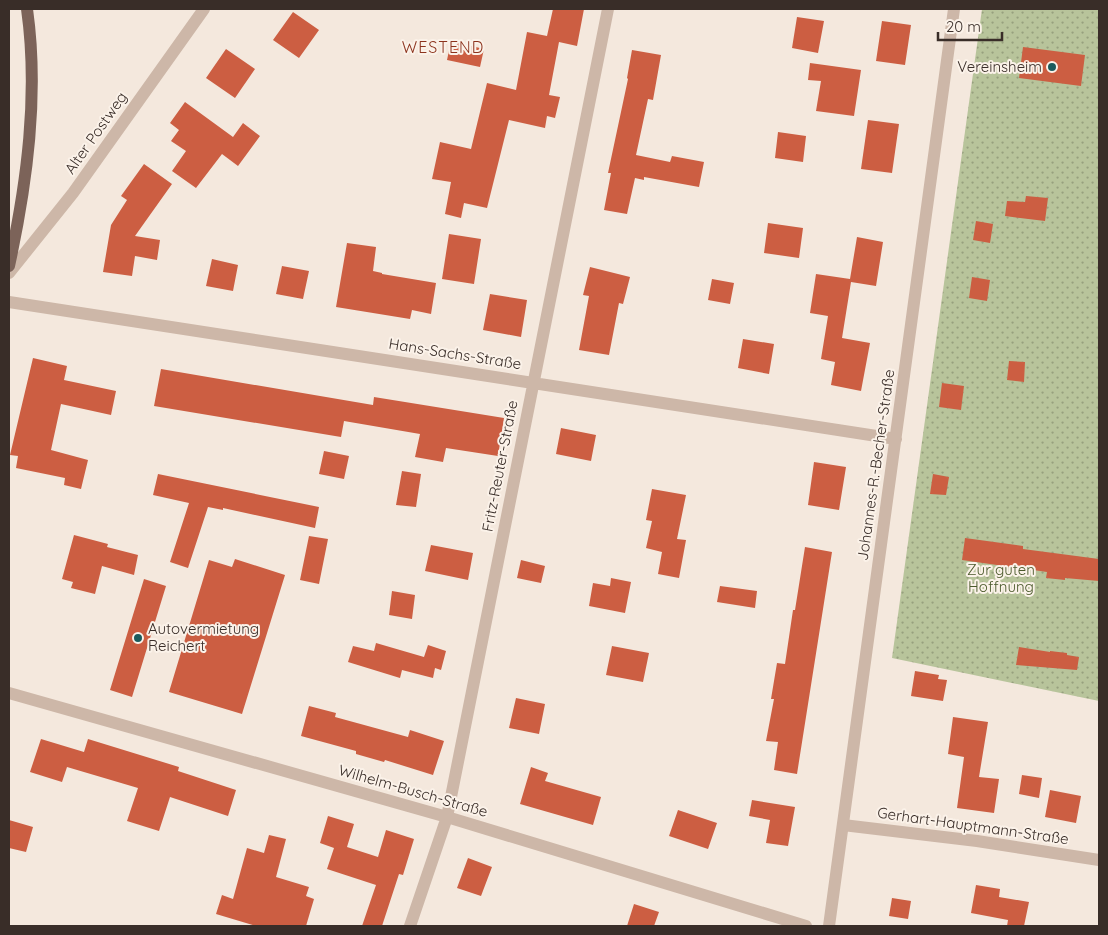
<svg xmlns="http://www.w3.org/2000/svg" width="1108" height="935" viewBox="0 0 1108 935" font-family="Quicksand,sans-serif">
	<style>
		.grass { fill: url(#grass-dots) }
		.building { fill: #cc5e42 }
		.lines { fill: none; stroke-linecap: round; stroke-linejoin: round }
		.minor { stroke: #cdb7a8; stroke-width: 12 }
		.major { stroke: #7c6359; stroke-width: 12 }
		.poi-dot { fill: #1b5b5d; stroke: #fbf2e9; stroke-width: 2 }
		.labels { text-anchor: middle; stroke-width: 4; stroke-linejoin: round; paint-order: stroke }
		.poi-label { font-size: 15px; fill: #392d28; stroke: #fbf2e9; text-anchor: end }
		.street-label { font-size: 15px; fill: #392d28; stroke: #fbf2e9 }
		.park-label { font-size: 15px; fill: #4a592b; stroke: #fbf2e9 }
		.neighbourhood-label { font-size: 16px; letter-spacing: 1px; fill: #8c331d; stroke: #fbf2e9 }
	</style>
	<defs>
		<pattern id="grass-dots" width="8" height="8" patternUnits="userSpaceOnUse" patternTransform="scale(1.25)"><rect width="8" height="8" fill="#b8c49b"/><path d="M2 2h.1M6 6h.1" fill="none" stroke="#97a07e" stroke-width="1.8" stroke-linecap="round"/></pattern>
	</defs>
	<rect width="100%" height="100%" fill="#f4e8dd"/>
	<path class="grass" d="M982,9H1099V701L892,658Z"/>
	<path class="building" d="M553,9H584L577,46L559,42L549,95L560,97L555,118L547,116L545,128L509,120L487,208L464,203L461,218L445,214L451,182L432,179L440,142L471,149L487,83L516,90L527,32L547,36Z
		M293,12L319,30L299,58L273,40Z
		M797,17L824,21L818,53L792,48Z
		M882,21L911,25L905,65L876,61Z
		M451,41L484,49L480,67L447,60Z
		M1023,47L1085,55L1081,86L1019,78Z
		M226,49L255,69L235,98L206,78Z
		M632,50L661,55L653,100L648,99L636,155L670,162L672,156L704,162L699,187L644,177V180L635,178L627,214L604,210L611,173H608L628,79L627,78Z
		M810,63L861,70L854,116L816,111L821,81L808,80Z
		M185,102L233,137L243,123L260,136L238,166L222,154L196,188L172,171L186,151L171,141L179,130L170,123Z
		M868,120L899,124L892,173L861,169Z
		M778,132L806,136L803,162L775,158Z
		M144,164L172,184L135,236L160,240L157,260L135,256L132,276L103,272L111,225L127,200L121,196Z
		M1026,196L1048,198L1045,221L1005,216L1007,201L1025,202Z
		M976,221L993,224L990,243L973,240Z
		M768,223L803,228L799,258L764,253Z
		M449,234L481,239L474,284L442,279Z
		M857,237L883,242L876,286L851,282L842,338L870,343L861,391L831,385L835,362L821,359L828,316L810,313L816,274L850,279Z
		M347,243L376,247L373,271L382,273V274L436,283L431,314L412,310L410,319L336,307Z
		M212,259L238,265L233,291L206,286Z
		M282,266L309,271L303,299L276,294Z
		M590,267L630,277L623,304L619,303L609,355L579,350L589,296L583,295Z
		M972,277L990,280L987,301L969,298Z
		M712,279L734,283L730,304L708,300Z
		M490,294L527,300L521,337L483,330Z
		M743,339L774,344L769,374L738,368Z
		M33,358L67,366L64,380L116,391L111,415L61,404L51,450L88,460L81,489L64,485L65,478L16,468L18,456L10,455Z
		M1009,361L1025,362L1024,382L1007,380Z
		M161,369L373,405L374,397L504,418L498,456L446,448L443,462L415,457L420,434L344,421L341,437L154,406Z
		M942,383L964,386L961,410L939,407Z
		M561,428L596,435L591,461L556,454Z
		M324,451L349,456L344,479L319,474Z
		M814,462L846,467L839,510L808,505Z
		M402,471L421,474L416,507L396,505Z
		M158,474L319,507L315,528L223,508V510L208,507L188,568L170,562L189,503L153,495Z
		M933,474L949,477L946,495L930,494Z
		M652,489L686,495L677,539L686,540L679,578L658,574L662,552L646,548L652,521L646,520Z
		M74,535L108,544L107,547L138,555L134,575L102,566L95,594L71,588L73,582L62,579Z
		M309,536L328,539L319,584L300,580Z
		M965,538L1023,546V549L1099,559V581L1065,578V580L1046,578L1047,572L962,560Z
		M431,545L473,553L468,580L425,571Z
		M805,547L832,552L797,774L774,770L778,742L766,741L774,699H771L777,663L785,664L793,610H795Z
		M235,559L285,575L242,714L169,692L209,560L232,567Z
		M521,560L545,566L541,583L517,578Z
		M611,578L631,582L625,613L589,606L593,583L610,586Z
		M144,579L166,586L132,697L110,690Z
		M720,586L757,591L755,608L717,602Z
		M392,591L415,595L412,619L389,615Z
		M376,643L424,657L428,645L446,651L441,670L435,668L433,678L402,670L400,678L348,662L353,646L374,651Z
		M612,646L649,653L643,682L606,675Z
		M1019,647L1050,652V651L1067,653V655L1079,657L1077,670L1016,665Z
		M915,671L939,675L938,679L947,680L943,701L911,696Z
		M516,698L545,704L539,734L509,728Z
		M309,706L336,713L335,717L408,737L410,730L444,741L433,775L385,760L384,762L356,754V751L301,736Z
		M953,717L988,722L979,777L999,779L994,813L957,808L964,757L948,754Z
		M41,739L84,752L88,739L179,767L178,771L236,790L228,816L170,797L159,831L127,821L138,788L67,767L62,782L30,772Z
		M531,767L548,773L545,781L601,797L593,825L520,804Z
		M1022,775L1042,778L1039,798L1019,794Z
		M1050,790L1081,796L1076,823L1045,817Z
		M752,800L795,807L788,846L766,843L770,820L749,816Z
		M678,810L717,823L708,849L669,836Z
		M328,816L354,824L347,847L378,857L386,830L414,839L403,875L399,874L382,926H362L376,885L327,869L334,848L320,843Z
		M9,820L33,827L26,852L9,848Z
		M269,835L286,839L276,877L309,887L306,896L314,899L306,926H256L216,914L222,895L233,899L247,848L264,853Z
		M468,858L492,867L481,896L457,888Z
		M976,885L1000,889L999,897L1029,902L1024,926H1007L1008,920L971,913Z
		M892,898L911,901L908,919L889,916Z
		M634,904L659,912L654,926H627Z"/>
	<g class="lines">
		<path class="minor" d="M9,273L73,193L204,9
			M9,302L896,439
			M9,693L447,817L806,926
			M843,825L977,841L1099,860
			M410,926L447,817L608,9
			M829,926L954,9"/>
		<path class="major" d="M9,266C27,183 39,94 27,9"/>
	</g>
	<g class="poi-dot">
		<circle cx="1052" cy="67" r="5"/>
		<circle cx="138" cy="638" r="5"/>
	</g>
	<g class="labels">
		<g class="poi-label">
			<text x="1042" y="72">Vereinsheim</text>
			<text x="148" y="634" text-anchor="start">Autovermietung<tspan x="148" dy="17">Reichert</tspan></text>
		</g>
		<g class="street-label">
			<text transform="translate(96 133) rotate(-55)" y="5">Alter Postweg</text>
			<text transform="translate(455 354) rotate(9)" y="5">Hans-Sachs-Straße</text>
			<text transform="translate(876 465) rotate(-82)" y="5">Johannes-R.-Becher-Straße</text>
			<text transform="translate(500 466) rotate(-79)" y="5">Fritz-Reuter-Straße</text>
			<text transform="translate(413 791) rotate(16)" y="5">Wilhelm-Busch-Straße</text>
			<text transform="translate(973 826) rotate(8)" y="5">Gerhart-Hauptmann-Straße</text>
		</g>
		<g class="park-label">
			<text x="1001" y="575">Zur guten<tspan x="1001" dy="17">Hoffnung</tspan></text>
		</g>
		<g class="neighbourhood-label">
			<text x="443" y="53">WESTEND</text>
		</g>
	</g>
	<rect width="1108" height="935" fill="none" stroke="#392d28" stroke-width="20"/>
	<path d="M938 32v8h64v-8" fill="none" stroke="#392d28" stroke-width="2.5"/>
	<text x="946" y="32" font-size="15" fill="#392d28" stroke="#fbf2e9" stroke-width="4" paint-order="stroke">20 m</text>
</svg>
